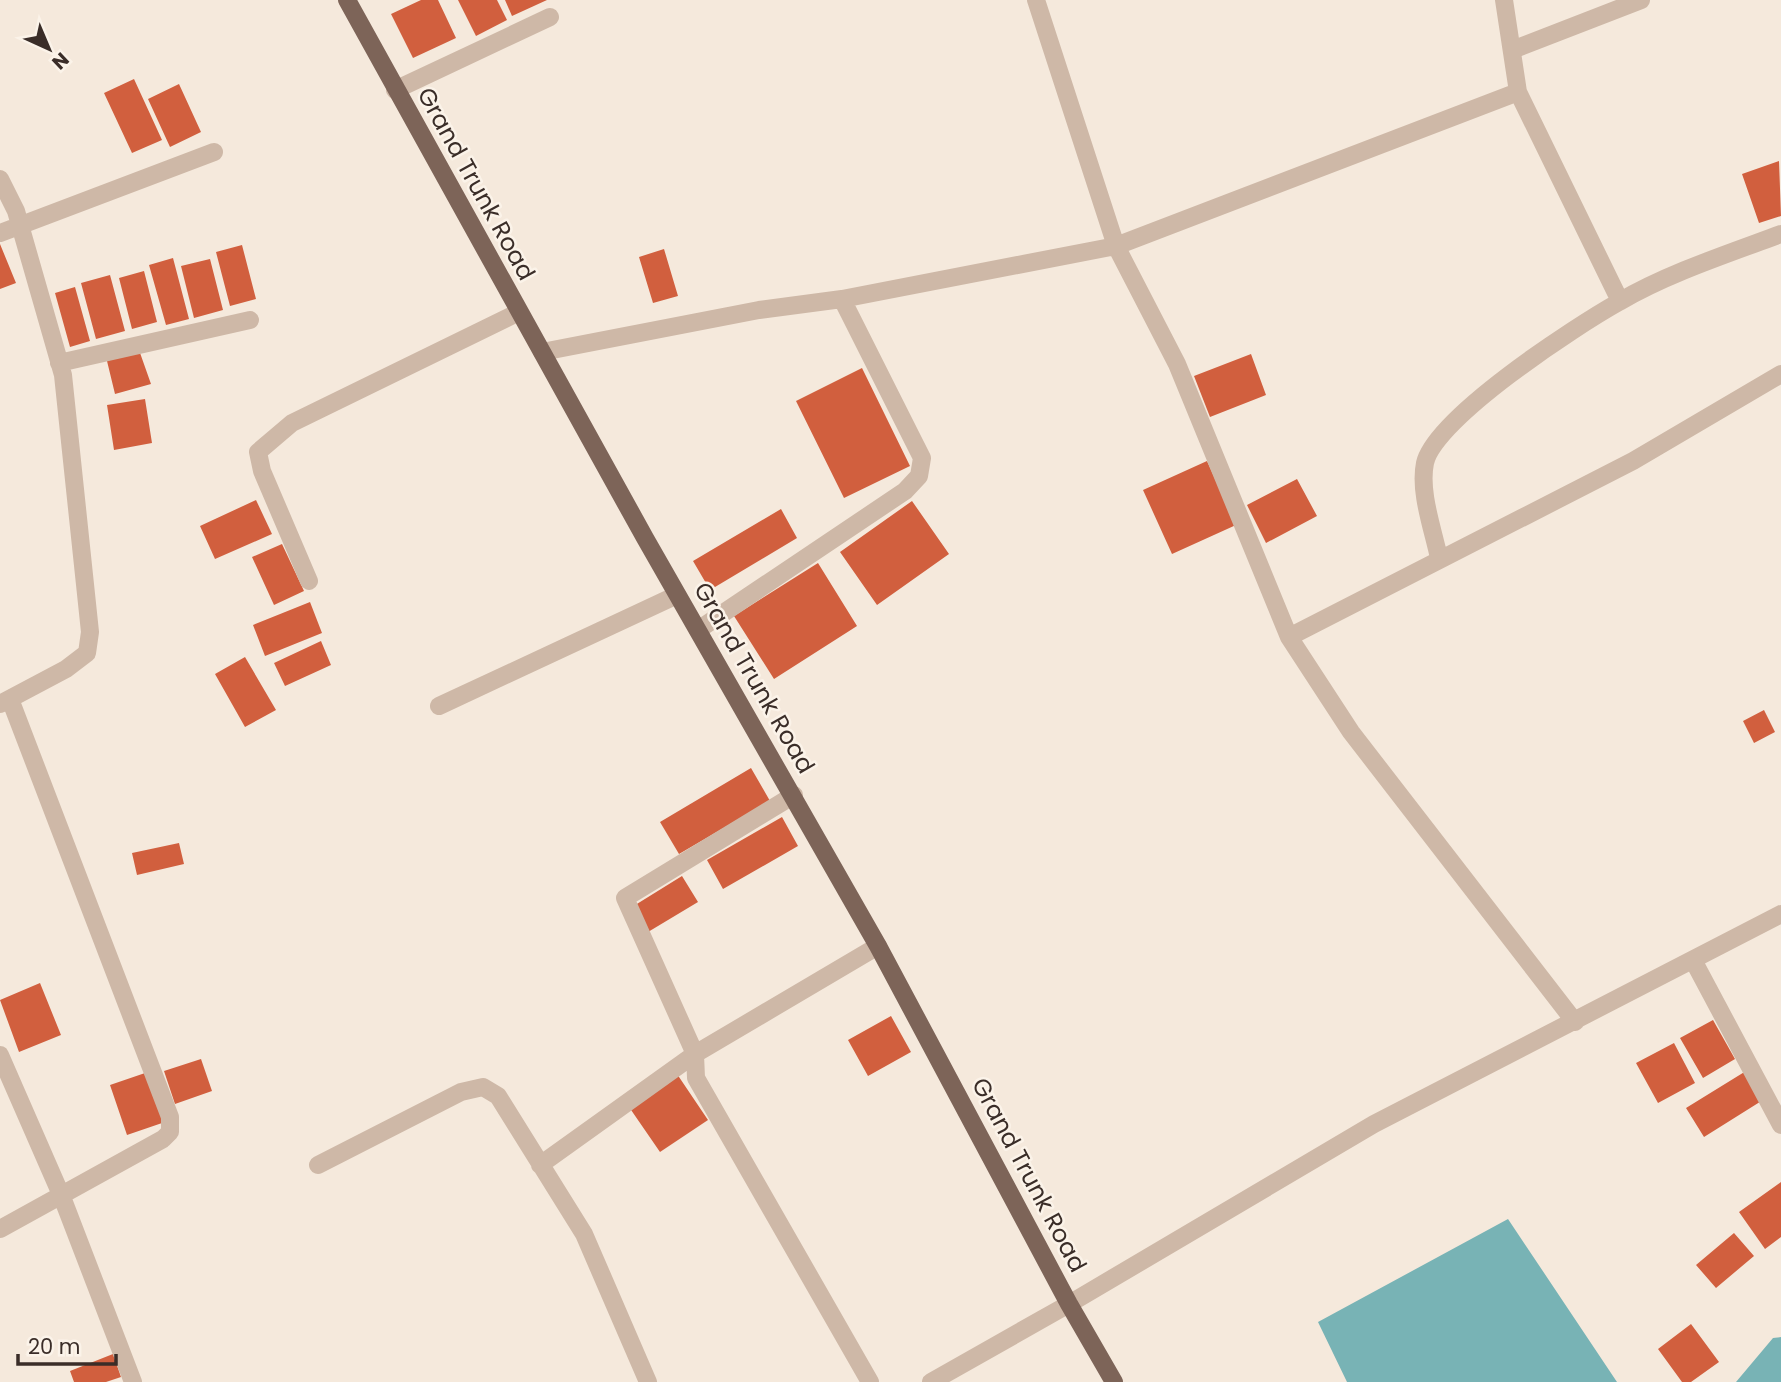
<svg xmlns="http://www.w3.org/2000/svg" width="1781" height="1382" viewBox="0 0 1781 1382" font-family="Poppins,sans-serif">
	<style>
		.water { fill: #78b3b5 }
		.building { fill: #d15f3e }
		.lines { fill: none; stroke-linecap: round; stroke-linejoin: round }
		.street { stroke: #ceb8a7; stroke-width: 18 }
		.primary { stroke: #7d6458; stroke-width: 18 }
		.labels { text-anchor: middle; stroke-width: 5; stroke-linejoin: round; paint-order: stroke }
		.street-label { font-size: 24px; fill: #3a2d28; stroke: #fbf3e9 }
	</style>
	<rect width="100%" height="100%" fill="#f5e9dc"/>
	<path class="water" d="M1508,1219L1617,1382H1347L1318,1322Z
		M1781,1337V1382H1736L1773,1338Z"/>
	<path class="building" d="M421,0H438L456,38L413,58L391,14Z
		M458,0H497L507,20L476,36Z
		M505,0H547L512,16Z
		M134,79L162,140L132,153L104,93Z
		M179,84L201,132L170,147L148,99Z
		M1779,161L1781,216L1759,223L1742,174Z
		M0,244L16,283L0,289Z
		M242,245L256,299L230,306L216,252Z
		M664,249L678,296L653,303L639,257Z
		M173,258L189,319L166,325L149,265Z
		M210,259L223,310L194,318L181,266Z
		M144,271L157,322L132,329L119,278Z
		M110,275L125,331L96,339L81,283Z
		M75,287L90,341L70,347L55,293Z
		M139,350L151,384L115,394L107,361Z
		M1251,354L1266,395L1210,417L1194,376Z
		M862,368L910,466L844,498L796,401Z
		M145,399L152,443L114,450L107,405Z
		M1207,461L1236,525L1172,554L1143,490Z
		M1297,479L1317,516L1266,543L1247,505Z
		M256,500L272,534L215,559L200,526Z
		M912,501L949,554L877,605L840,552Z
		M781,509L797,538L710,590L693,561Z
		M282,544L304,591L274,605L252,557Z
		M818,563L857,626L774,679L734,616Z
		M310,602L322,633L265,656L253,625Z
		M321,641L331,665L285,686L274,663Z
		M245,657L276,710L245,727L215,674Z
		M1764,710L1775,732L1754,743L1743,721Z
		M751,768L770,801L679,854L660,822Z
		M782,817L798,846L723,889L707,860Z
		M179,843L184,864L137,875L132,853Z
		M682,876L698,902L648,932L632,907Z
		M40,983L61,1035L19,1052L0,1000Z
		M891,1016L911,1052L868,1076L848,1040Z
		M1713,1020L1735,1059L1703,1078L1680,1038Z
		M1674,1043L1695,1083L1658,1103L1636,1063Z
		M201,1059L212,1091L175,1104L164,1071Z
		M1746,1071L1763,1100L1704,1137L1686,1108Z
		M148,1072L165,1122L127,1135L110,1085Z
		M677,1074L708,1120L660,1152L629,1107Z
		M1781,1182V1237L1765,1249L1739,1212Z
		M1734,1233L1754,1256L1716,1288L1696,1265Z
		M1691,1324L1719,1362L1691,1382H1682L1658,1349Z
		M113,1354L121,1377L106,1382H74L70,1371Z"/>
	<g class="lines">
		<path class="street" d="M1036,0L1116,246L1177,364L1289,637L1351,732L1575,1022
			M1504,0L1518,92L1620,301
			M1512,50L1641,0
			M395,90L550,17
			M0,179L16,211L63,375L90,632L87,653L66,669L0,704
			M0,233L214,152
			M542,352L759,310L842,299L1116,246L1518,92
			M59,363L250,320
			M1439,558C1433,529 1419,492 1425,463C1435,418 1576,326 1619,302C1666,274 1730,253 1781,234
			M309,581L262,471L258,452L292,423L519,312
			M698,630L905,491L919,476L922,458L842,299
			M1289,637L1633,461L1781,374
			M439,706L677,595
			M794,795L625,898L695,1054L696,1078L870,1382
			M1693,960L1781,1125
			M0,1055L62,1197L133,1382
			M318,1165L461,1092L483,1087L498,1096L584,1234L648,1382
			M540,1165L695,1054L878,946
			M0,1229L163,1139L170,1132V1117L10,699
			M931,1382L1069,1304L1374,1124L1781,914"/>
		<path class="primary" d="M347,0L645,538L878,946L1069,1304L1114,1382"/>
	</g>
	<g class="labels">
		<g class="street-label">
			<text transform="translate(476 184) rotate(61)" y="8">Grand Trunk Road</text>
			<text transform="translate(754 678) rotate(60)" y="8">Grand Trunk Road</text>
			<text transform="translate(1029 1175) rotate(62)" y="8">Grand Trunk Road</text>
		</g>
	</g>
	<g transform="translate(49 49) rotate(136)" stroke="#fbf3e9" stroke-width="5" paint-order="stroke">
	<path d="M0-5L12 26L0 18L-12 26Z" fill="#3a2d28"/>
	<text y="-10" font-size="19" font-weight="bold" text-anchor="middle" fill="#3a2d28">N</text>
	</g>
	<path d="M18 1354v10h98v-10" fill="none" stroke="#3a2d28" stroke-width="3.5"/>
	<text x="28" y="1354" font-size="21" fill="#3a2d28" stroke="#fbf3e9" stroke-width="5" paint-order="stroke">20 m</text>
</svg>
